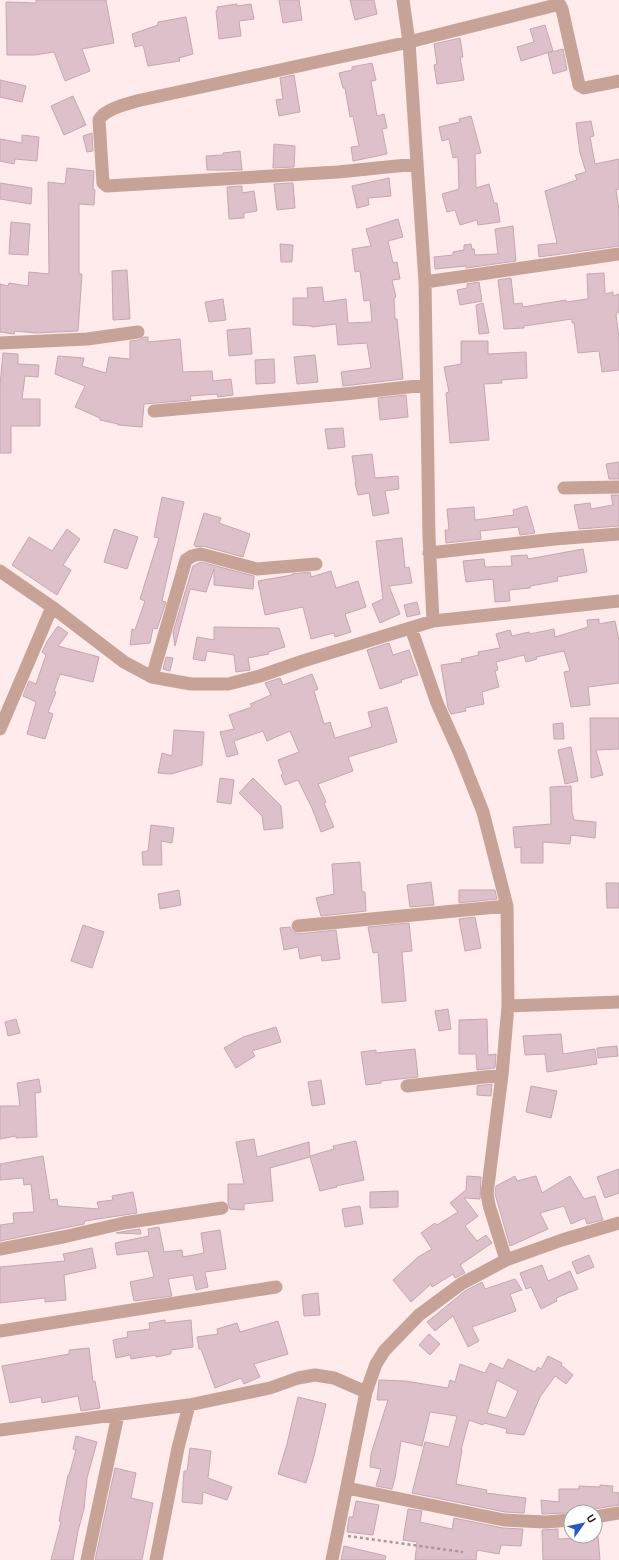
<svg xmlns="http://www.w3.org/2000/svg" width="619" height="1560" viewBox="0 0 619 1560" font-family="'Exo 2',sans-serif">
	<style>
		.building { fill: #dec0ca; stroke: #c4a7b2; fill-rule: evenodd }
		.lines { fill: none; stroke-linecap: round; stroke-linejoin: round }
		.path { stroke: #a79797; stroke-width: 2.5; stroke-dasharray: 3 3; stroke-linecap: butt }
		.minor { stroke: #c7a397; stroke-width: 13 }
	</style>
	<rect width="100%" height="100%" fill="#ffebeb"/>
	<path class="building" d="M36,0H106L114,43L82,49L90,71L65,81L54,52L35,55H7L6,2L36,3Z
		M279,0H299L302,20L283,23Z
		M350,0H374L377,14L355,20Z
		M237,4V6L251,4L254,19L239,21L241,36L219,39L216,11L218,10L217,7Z
		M186,17L193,54L179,58L180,61L148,66L143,45L135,47L132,34L158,25V22Z
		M545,25L553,51L521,61L517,47L534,42L530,29Z
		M460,38L463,57H460L464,80L437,84L434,65L437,64L434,44Z
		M563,49L567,70L553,74L548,53Z
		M372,63L376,80L371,81L377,116L384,114L387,128L382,129L387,154L353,161L351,147L359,146L353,116L350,117L345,88H343L339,73L352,70V67Z
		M294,75L300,112L279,116L276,100L283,99L280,78Z
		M0,80L26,86L22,102L0,97Z
		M73,96L86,125L64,135L51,106Z
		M471,116L481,153L475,154L476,188L489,184L494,203H497L500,222L478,225L477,220L460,225L455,210L447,212L442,194L459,189L458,157L453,158L449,139L442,141L439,127L460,122L459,119Z
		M591,121L594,136L590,137L595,164L619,159V189L616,190L619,210V246L539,257L538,245L557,243L545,191L577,180L575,175L586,172L580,153L576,123Z
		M92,133L93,151L87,152L83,136Z
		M22,135L39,137L37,161L15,159L14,164L0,161V139L22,143Z
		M274,144L295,146L294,167L273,168Z
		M240,151L242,170H207L206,156L223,155V153Z
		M67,168L94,171L93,189L95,190L94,205L79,204V274H82L78,331L35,333L15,331L14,334L0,332V284L8,286L9,283L28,286L29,272L49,274L48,182L65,184Z
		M389,178L391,196L368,198L369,205L357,208L352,186Z
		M0,183L32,188L31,204L0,199Z
		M293,183L295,208L277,210L274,184Z
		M242,186V193L254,191L257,211L244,213V218L229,219L227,187Z
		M398,219L403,237L388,241L393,263L397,262L400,279L392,280L396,297L394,298L395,319H397L403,379L343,386L341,372L371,368L367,343L338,345L336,324L312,327V326L293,325V298H308L307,288L322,287L324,302L346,299L348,323L372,322L370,300L364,301L360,271L355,272L352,249L371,246L366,229Z
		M11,222L30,224L28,255L9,254Z
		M513,226L516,261L466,268V266L435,269L434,257L453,255V252L464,250V245L471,244L472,249H474L475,255L498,254L495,229Z
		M280,244L293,245L292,262H281Z
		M127,270L130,319L113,320L112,271Z
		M604,273L605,294L613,292V296L619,294V312L617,313L616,315L619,338V370L602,372L599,351L578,353L574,323H572V319L524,326V328L504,329L498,280L511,278L514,304L522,303L523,307L566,300V302L588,299L587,274Z
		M479,282L482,301L460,305L457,290L467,288V284Z
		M223,299L226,320L209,322L205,302Z
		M483,303L489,333L479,334L476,305Z
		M250,328L252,354L229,356L227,330Z
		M144,337H148V342L180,339L183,372L212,371L213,381L231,379L233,395L218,397L217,394L190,396L191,400L144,404L142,427L118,425V424L100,420V418L75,407L85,386L55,374L58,356L84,358L82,366L106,373L109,357L130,359V341L139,340Z
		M461,341H488V354L526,352L527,378L501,380L502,383L484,384L489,440L450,443L446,393L449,392L444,367L461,364Z
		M3,353L18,354V364L39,365L38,377L25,376L22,399H40V426H11V453H0V385Z
		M315,355L318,382L297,384L294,357Z
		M274,359L275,383L256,384L255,360Z
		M406,395L408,417L380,420L378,398Z
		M343,428L345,447L328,449L325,429Z
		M372,454L375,478L398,476L399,489L385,491L389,513L373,516L369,493L358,495L355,483H356L352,456Z
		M619,462V479H609L606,464Z
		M611,495H619V526L579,529L574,505L590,503L591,509L613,505Z
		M162,497L184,502L162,601L166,602L157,629L153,628L150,643L130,645L132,629L135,630L145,601L140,599L159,538L154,537Z
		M527,506L535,533L520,535L518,527L480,531L481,539L446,543L445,530H449L447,509L474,507L475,520L514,515L513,510Z
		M204,513L221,518L219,523L250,534L243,557L203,546L196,547L194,545Z
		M67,529L80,539L63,565L71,570L57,595L12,565L29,537L52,551Z
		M114,529L138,537L127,569L104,562Z
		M402,538L405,568L409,567L412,583L389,586L400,614L380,623L372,604L383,599L376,541Z
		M583,549L587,572L557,577L558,581L530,586V588L509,590L510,601L495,602L493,579L466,582L463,561L484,559L485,567L512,566L511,556L527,555L528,559Z
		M201,562L254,576L253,589L214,585V569L206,592L190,589L175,646L173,632L193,566Z
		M331,571L336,588L358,581L366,607L345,614L351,632L335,637L334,633L311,639L303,607L265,615L258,581L292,575V574L310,572L311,577Z
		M417,602L420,614L407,617L404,605Z
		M599,619V624L615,621L619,641V683L588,687L590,705L571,707L564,672L570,671L564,651L536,657L537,659L526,662L524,655L496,662L498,670L495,671L499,687L482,692L484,704L465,708L466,711L451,714L448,708L441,665L462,662L461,659L479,655L478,652L500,648L496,634L510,630L512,636L529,632L530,634L554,629L555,637L588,627L587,620Z
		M58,626L68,633L58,646L99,657L93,682L60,674L54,691L56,692L48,712L53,714L45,739L27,734L36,702L23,696L29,681L36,684L46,655L42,652L48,640Z
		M214,627L279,628L285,647L268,652L269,654L248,658L250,670L236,672L234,655L207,651L205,661L193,659L197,637L214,640Z
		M389,643L393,655L409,650L418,675L401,680L402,682L380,689L367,650Z
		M166,657L173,658L170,671L163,669Z
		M312,674L318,689L314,691L324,724L330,722L335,738L372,727L368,712L387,707L397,742L348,757L353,771L318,784L326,802L324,803L334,827L321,832L312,808L298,780L285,785L281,775L283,774L278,760L299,752L290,731L267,741L263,731L234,741L238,754L227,757L220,732L234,729L229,715L252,707L250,704L271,695L265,683L280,678L283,685Z
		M590,718H619V749L596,750L603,775L591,778Z
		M563,723L564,739H554L553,724Z
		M174,730L204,732L202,765L171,774L158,773L162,753L172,756Z
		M571,747L578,781L565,784L558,750Z
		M220,778L234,780L231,804L217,802Z
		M253,778L281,806L283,828L264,830L262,816L239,793Z
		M571,786L572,812L574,820L596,822L595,838L571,835L570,844L543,842V863H521V847L515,848L513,827L551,824L550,787Z
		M151,825L174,828L172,843L161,841L162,865H143L142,852L148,851Z
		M360,862L362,892H365L366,911L321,916L316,898L334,894L332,864Z
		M431,882L434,905L410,907L407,885Z
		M606,883H619V908H607Z
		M179,890L181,905L160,909L158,894Z
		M459,890H495L497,899L459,903Z
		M475,917L481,948L465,951L459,919Z
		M409,923L412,951L402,952L406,1001L382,1003L378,952L373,953L368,927Z
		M83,925L104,932L92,968L71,961Z
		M290,927L292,931L298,934L336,930L340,959L322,961L321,955L300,959L298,947L284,950L280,928Z
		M448,1009L451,1029L439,1031L435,1011Z
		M16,1019L20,1033L8,1036L5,1022Z
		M487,1019L488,1055L496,1054L495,1068L477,1070L476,1054H459V1020Z
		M276,1027L281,1042L252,1051L255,1056L236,1068L224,1048L243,1037Z
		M561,1034L563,1054L595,1049L597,1064L547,1072L545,1054L525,1055L523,1036Z
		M617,1046L618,1056L598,1058L597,1048Z
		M415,1049L418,1077L381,1081V1083L366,1085L361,1052L376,1050V1053Z
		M39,1079L41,1092L35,1093L37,1137L16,1138V1136L0,1139V1106H20L17,1083Z
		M321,1080L325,1104L312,1106L308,1082Z
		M492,1084L491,1096L477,1095V1086Z
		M531,1086L557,1091L551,1118L526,1112Z
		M254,1139L257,1157L309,1142L310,1156L334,1149L333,1146L356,1141L364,1180L336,1186L337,1187L320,1191L310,1157L270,1168L273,1201L244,1204V1210L230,1209L228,1203V1184H244L236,1142Z
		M43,1156L50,1200L57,1199L58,1206L99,1209L97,1202L113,1200L112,1196L133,1192L137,1213L85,1221L84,1224L0,1241V1225L14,1223L13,1213L34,1212L31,1184L24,1185L23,1178L0,1180V1164Z
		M619,1169V1193L605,1198L597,1177Z
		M467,1176L481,1177L480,1199L464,1198L478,1216L465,1226L477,1241L486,1235L492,1243L460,1265L465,1273L455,1278L453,1274L432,1287L431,1284L411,1302L393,1280L418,1257L432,1249L421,1233L435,1223L437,1225L458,1212L450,1203L466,1190Z
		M515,1176L517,1181L536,1176L542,1193L570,1176L584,1199L595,1196L603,1220L587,1224L585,1218L571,1224L564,1206L540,1213L548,1229L510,1246L495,1194L496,1186Z
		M398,1191V1207L370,1208V1192Z
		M360,1206L363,1224L345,1227L342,1209Z
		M159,1227L164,1252L182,1250L183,1257L204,1253L201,1233L220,1230L226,1269L205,1272L208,1287L196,1290L193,1275L168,1279L172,1296L134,1301L130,1282L154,1277L148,1251L117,1255L115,1243L149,1236L148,1229Z
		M140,1229L141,1234L116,1233L126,1231Z
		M92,1248L96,1268L64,1275L66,1300L45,1302V1298L0,1303V1267L65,1261L63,1254Z
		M589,1255L594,1267L577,1274L572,1262Z
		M542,1265L548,1281L570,1271L578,1289L556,1298L557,1301L541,1309L531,1287L526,1289L520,1273Z
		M515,1279L522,1290L510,1294L516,1311L472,1327L479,1341L468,1347L453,1316L435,1331L427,1322L465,1291L482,1282L485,1289Z
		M318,1293L320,1315L304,1316L302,1295Z
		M165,1320V1323L191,1320L193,1347L171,1350V1354L156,1357V1355L131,1359L130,1355L116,1358L113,1340L128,1337L127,1332L150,1329L149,1323Z
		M278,1321L288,1354L254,1364L260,1377L244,1384L241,1378L215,1388L201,1349H199L197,1337L218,1334L217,1329L237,1323L240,1332Z
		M429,1334L440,1344L430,1355L419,1345Z
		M89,1348L93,1382L95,1381L100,1408L81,1411L78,1396L42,1403L41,1397L10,1403L2,1366L69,1354V1350Z
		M548,1356L562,1363L561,1365L573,1375L566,1384L555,1376L540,1397L524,1435L506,1433L507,1429L484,1423L483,1425L469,1420L461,1450H462L456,1484L487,1490L486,1493L526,1498L524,1513L505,1512L412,1493L425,1442L449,1447L457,1416L430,1412L422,1446L401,1441L395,1478L392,1489L376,1486L381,1469L370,1467L371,1454L388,1400H377L379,1380L405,1381L448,1388L450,1380L455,1382L460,1364L485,1373L490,1363L503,1369L508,1359L535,1372L538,1367L541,1369ZM497,1380L518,1391L506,1418L487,1413Z
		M298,1397L326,1404L314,1456L306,1483L278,1474L287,1444Z
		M76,1436L97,1442L87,1478L84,1509L78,1531L73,1560H51L61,1522L59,1521L68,1475H69L76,1450L73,1449Z
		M190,1448L211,1451L208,1478L232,1487L227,1500L203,1492L202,1504L182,1502L184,1471H187Z
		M115,1468L136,1473L131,1498L153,1503L142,1560H95Z
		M600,1485L613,1486L612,1492L619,1493V1505L594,1509L589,1512L542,1514L541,1500L559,1502V1489H579V1486L600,1487Z
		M356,1501L379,1505L373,1535L347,1532L349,1517H353Z
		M408,1509L422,1511L420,1522L452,1529L454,1518L503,1528L523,1529L521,1546L501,1545L499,1554L477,1550L476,1560H415L417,1542L403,1540Z
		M558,1529V1539L586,1538L585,1536H598L600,1560H543L542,1530Z
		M344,1546L386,1556L385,1560H341Z"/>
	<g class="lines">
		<path class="path" d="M348,1536L463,1552"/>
		<path class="minor" d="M403,0L409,42L425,282L429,537L433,621
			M417,164L338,172L107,186L103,183L99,120C104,109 130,103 141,100L409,42L556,5H560L562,9L579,85L584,88L619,81
			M425,282L619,254
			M0,343L87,339L138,332
			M154,411L345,394L426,385
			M564,488L619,487
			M429,553L555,539L619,534
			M0,571L52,607L124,662L152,677L191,684H228L260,676L303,661L433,621L619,601
			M411,628L437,703L460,754L483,812L507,906L508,1006L502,1075L487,1194L489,1205L506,1260
			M152,677L186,560L192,556L201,554L257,569L316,564
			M0,729L52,607
			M298,926L507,906
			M508,1006L619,1002
			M407,1086L502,1075
			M0,1249L63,1237L124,1223L222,1208
			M0,1331L276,1287
			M0,1430L189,1405L270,1388L298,1378L315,1375L334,1378L366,1392
			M347,1488L504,1520L546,1522L571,1520
			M595,1517L619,1513
			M87,1560L118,1415
			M156,1560L178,1448L189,1405
			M332,1560L366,1392L376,1364L385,1350L419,1315L461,1284L506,1260L562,1240L619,1223"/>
	</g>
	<g transform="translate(583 1524) rotate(57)"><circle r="19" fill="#ffffff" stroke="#a6a1a1"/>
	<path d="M0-3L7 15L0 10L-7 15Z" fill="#2958c6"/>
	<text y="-6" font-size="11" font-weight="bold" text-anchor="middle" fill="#201515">U</text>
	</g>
</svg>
